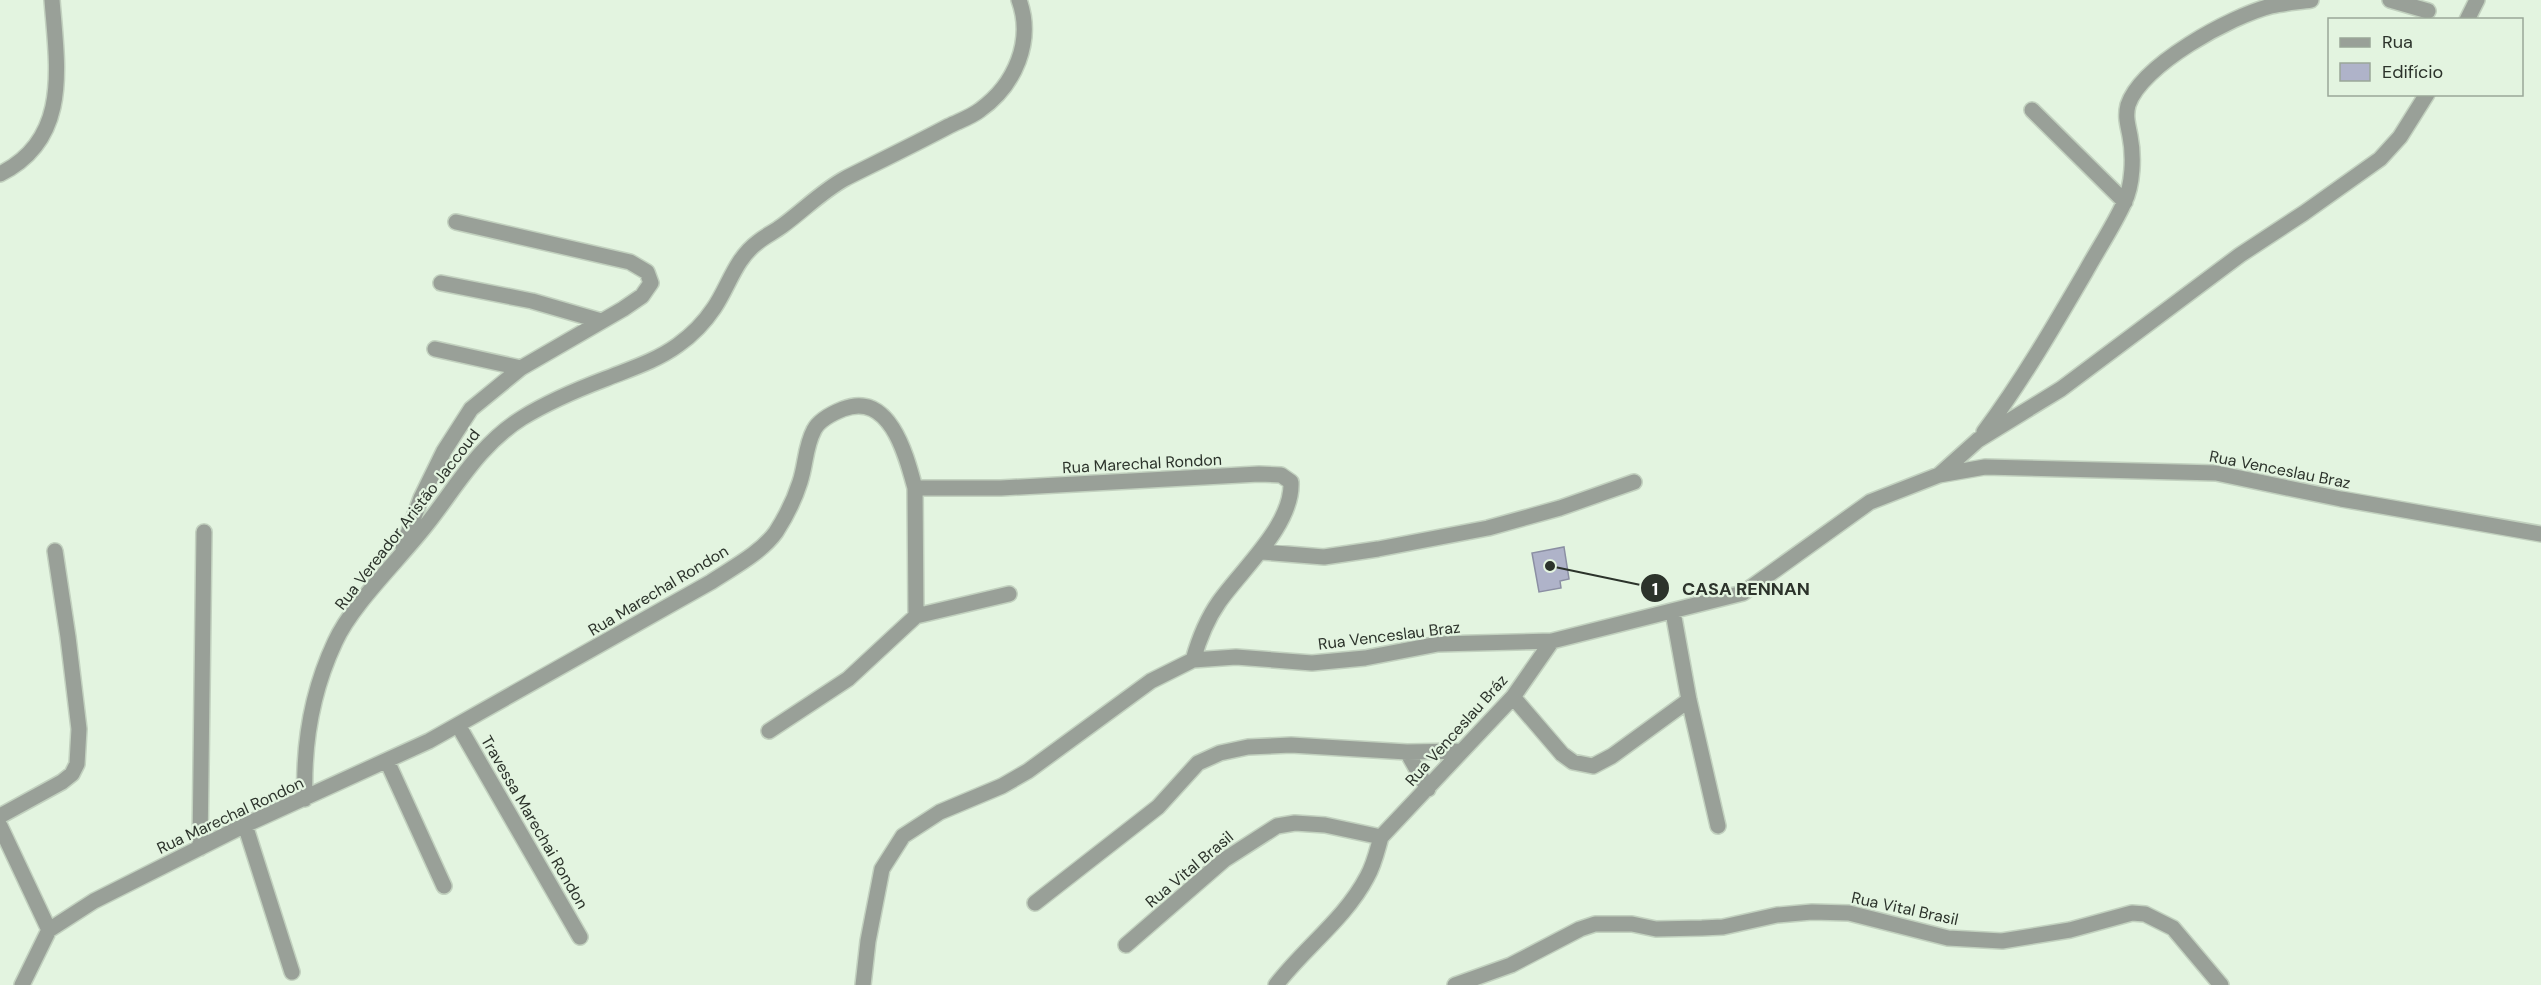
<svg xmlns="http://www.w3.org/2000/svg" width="2541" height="985" viewBox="0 0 2541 985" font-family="'DM Sans',sans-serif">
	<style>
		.building { fill: #afb3c9; stroke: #8b8fa3; stroke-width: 1.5 }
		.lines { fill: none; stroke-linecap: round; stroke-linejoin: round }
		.minor-casing { stroke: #c2d1bf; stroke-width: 18 }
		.minor { stroke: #99a098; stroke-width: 15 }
		.labels { text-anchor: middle; stroke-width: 4.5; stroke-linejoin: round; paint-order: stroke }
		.street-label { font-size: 16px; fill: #2c332b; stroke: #e3f4e0 }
		.leader { fill: none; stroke: #2c332b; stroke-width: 2 }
		.callout-dot { fill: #2c332b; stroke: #e3f4e0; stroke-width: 2 }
		.mark-label { font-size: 18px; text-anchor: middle; font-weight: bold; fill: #fff }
		.callout-label { font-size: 18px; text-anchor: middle; font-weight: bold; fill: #2c332b; stroke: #e3f4e0; stroke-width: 4.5; stroke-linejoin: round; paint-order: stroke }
	</style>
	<rect width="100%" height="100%" fill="#e3f4e0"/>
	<path class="building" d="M1564,547L1569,579L1560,581L1561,588L1539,592L1532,553Z"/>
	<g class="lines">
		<g class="minor-casing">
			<path id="minor" d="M2390,0L2428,11
				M2467,20L2477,0
				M2032,110L2125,202
				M0,174C71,139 57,66 52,0
				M441,283L532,301L601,321
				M435,349L521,368
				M1984,432C2022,381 2054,326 2086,271C2098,249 2113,227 2124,203C2133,185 2134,156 2130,136C2128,125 2125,117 2128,105C2141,65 2231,16 2271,6C2284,3 2298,2 2311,0
				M1939,475L1978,440L2061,389L2240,255L2304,213L2380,159L2400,137L2427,94
				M915,488L916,616
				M403,547L421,498L444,451L471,409L521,368L623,309L642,296L651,283L647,272L630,262L456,222
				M1262,552L1324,557L1378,549L1488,528L1560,508L1634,482
				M1673,612L1689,700L1718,826
				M1513,697L1562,754L1573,762L1593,766L1612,756L1689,700
				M458,725L580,937
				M769,731L848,679L916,616L1009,594
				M1407,752L1428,789
				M387,761L444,886
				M305,799C303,746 312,691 335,642C352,604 400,559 427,524C457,486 479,445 522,418C548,402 576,390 605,379C630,369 656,361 678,345C692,335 704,323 714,308C729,286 735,259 758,242C765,236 774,232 782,226C804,210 822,191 846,178C880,161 915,144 949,126C959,121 971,117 980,110C1015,85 1034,41 1019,0
				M0,816L62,782L72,774L77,764L79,729L68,637L55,551
				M245,825L292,972
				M0,826L49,930
				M200,848L204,532
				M1035,903L1158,807L1198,763L1220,753L1248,747L1291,745L1407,752L1462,751
				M49,930L94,901L245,825L429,741L711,582C732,568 761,553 776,532C785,518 795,498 800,482C806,464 805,447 814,430C819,420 833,413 843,409C890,391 906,455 915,488H1001L1259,474L1281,475L1291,482C1293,525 1242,569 1219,602C1207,619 1199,639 1193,660
				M1126,945L1224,860L1277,826L1295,823L1325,825L1381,837
				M22,985L49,930
				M863,985L868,941L882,869L903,836L940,812L1002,786L1028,771L1151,681L1193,660L1236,657L1312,663L1365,658L1438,644L1552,641L1743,593L1870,502L1939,475L1985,467L2216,473L2341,499L2541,534
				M1276,985C1304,948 1345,919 1367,877C1374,865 1377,851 1381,837L1513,697L1552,641
				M1455,985L1511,965L1580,929L1595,924H1632L1656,929L1702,928L1723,927L1777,915L1812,912L1849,913L1948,938L2002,941L2070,930L2132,913L2145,914L2173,928L2221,985"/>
		</g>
		<use href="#minor" class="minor"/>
	</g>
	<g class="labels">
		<g class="street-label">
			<text transform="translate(1142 463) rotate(-3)" y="6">Rua Marechal Rondon</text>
			<text transform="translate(2280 469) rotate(11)" y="6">Rua Venceslau Braz</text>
			<text transform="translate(407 519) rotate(-52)" y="6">Rua Vereador Aristão Jaccoud</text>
			<text transform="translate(658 590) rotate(-31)" y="6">Rua Marechal Rondon</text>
			<text transform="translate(1389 635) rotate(-7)" y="6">Rua Venceslau Braz</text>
			<text transform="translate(1456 730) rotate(-48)" y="6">Rua Venceslau Bráz</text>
			<text transform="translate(230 815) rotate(-25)" y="6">Rua Marechal Rondon</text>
			<text transform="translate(535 822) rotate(60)" y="6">Travessa Marechai Rondon</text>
			<text transform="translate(1189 869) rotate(-40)" y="6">Rua Vital Brasil</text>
			<text transform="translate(1905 908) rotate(12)" y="6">Rua Vital Brasil</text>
		</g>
	</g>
	<path class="leader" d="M1550 566L1655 588"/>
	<g class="callout-dot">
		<circle cx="1550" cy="566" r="6"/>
		<circle cx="1655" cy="588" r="15"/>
	</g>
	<g class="mark-label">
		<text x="1655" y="595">1</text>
	</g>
	<g class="callout-label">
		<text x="1746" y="595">CASA RENNAN</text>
	</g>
	<rect x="2328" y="18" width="195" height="78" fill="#e3f4e0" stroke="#9aa798" stroke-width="1.5"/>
	<rect x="2340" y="38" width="30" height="9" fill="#99a098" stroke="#9aa798" stroke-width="1.5"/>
	<text x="2382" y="48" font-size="18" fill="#2c332b">Rua</text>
	<rect x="2340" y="63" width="30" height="18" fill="#afb3c9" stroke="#9aa798" stroke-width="1.5"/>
	<text x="2382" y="78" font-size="18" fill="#2c332b">Edifício</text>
</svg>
